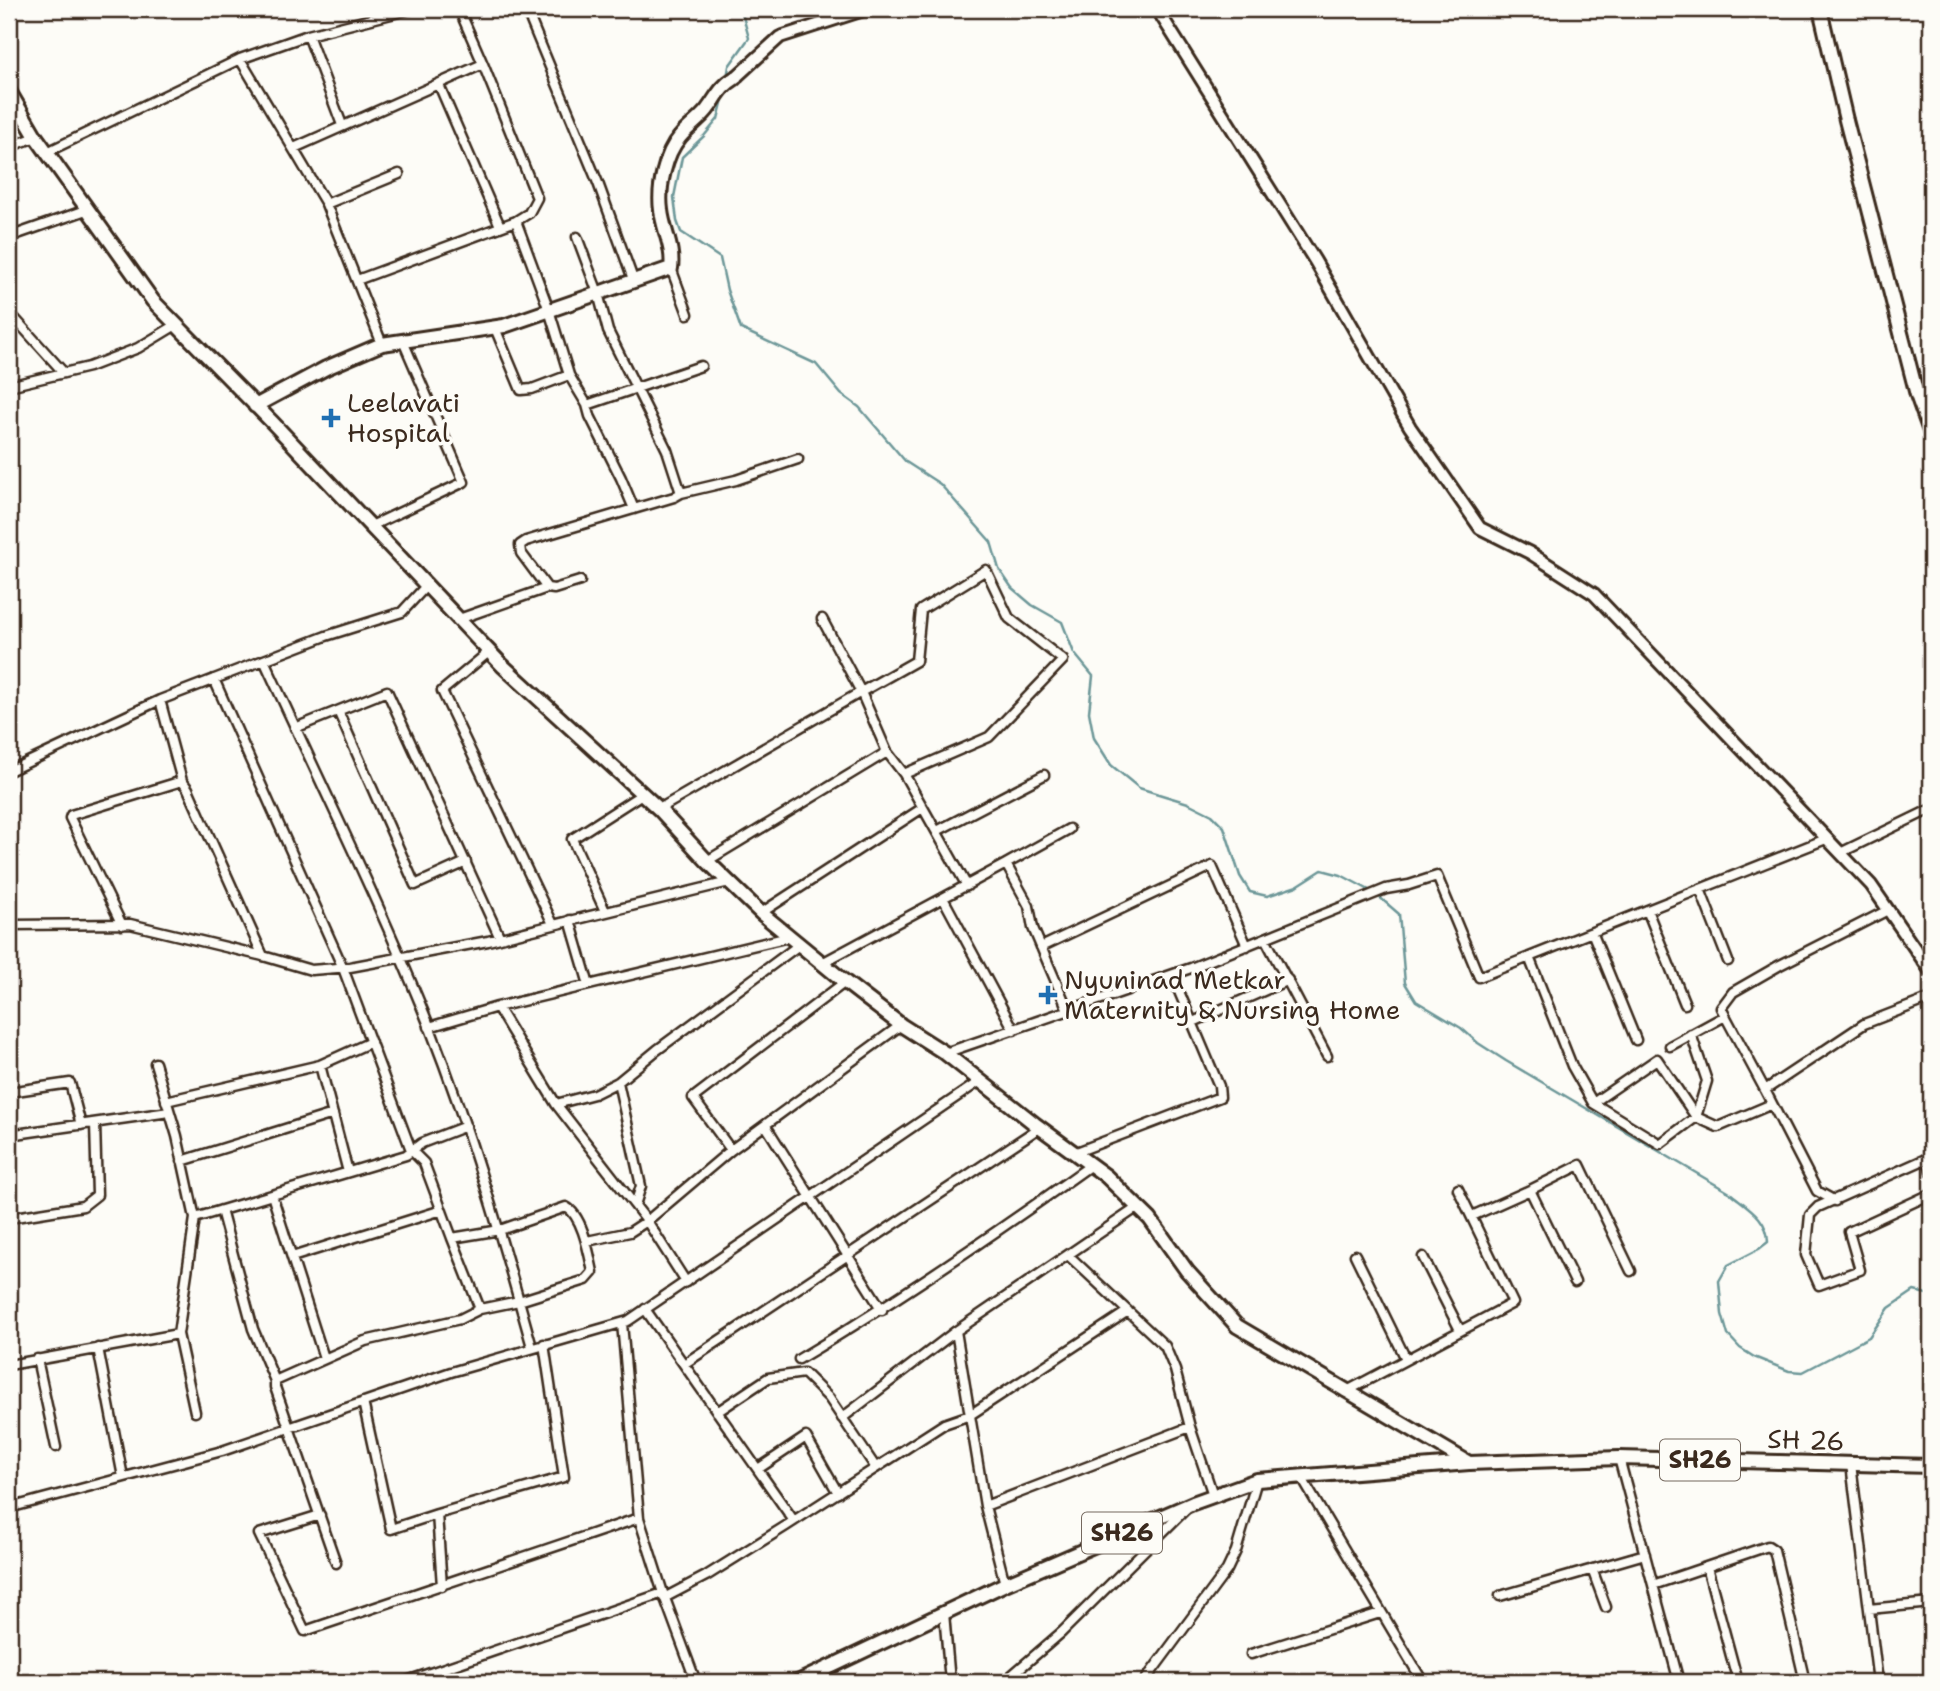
<svg xmlns="http://www.w3.org/2000/svg" width="1940" height="1691" viewBox="0 0 1940 1691" font-family="'Shantell Sans',sans-serif">
	<style>
		.lines { fill: none; stroke-linecap: round; stroke-linejoin: round }
		.stream { stroke: #6d9798; stroke-width: 2.5 }
		.minor-casing { stroke: #3b2a1e; stroke-width: 13 }
		.tertiary-casing { stroke: #3b2a1e; stroke-width: 16 }
		.secondary-casing { stroke: #3b2a1e; stroke-width: 18 }
		.primary-casing { stroke: #3b2a1e; stroke-width: 18 }
		.minor { stroke: #fdfcf7; stroke-width: 8 }
		.tertiary { stroke: #fdfcf7; stroke-width: 10 }
		.secondary { stroke: #fdfcf7; stroke-width: 12 }
		.primary { stroke: #fdfcf7; stroke-width: 12 }
		.poi-dot { fill: #1f6fb2; stroke: #fdfcf7; stroke-width: 2.5 }
		.labels { text-anchor: middle; stroke-width: 7; stroke-linejoin: round; paint-order: stroke }
		.shield { fill: #fdfcf7; stroke: #75695f; stroke-width: 2 }
		.shield-label { font-size: 24px; font-weight: bold; fill: #3b2a1e }
		.poi-label { font-size: 26px; fill: #3b2a1e; stroke: #fdfcf7; text-anchor: start }
		.street-label { font-size: 26px; fill: #3b2a1e; stroke: #fdfcf7 }
	</style>
	<rect width="100%" height="100%" fill="#fdfcf7"/>
	<filter id="ink" filterUnits="userSpaceOnUse"><feTurbulence type="fractalNoise" baseFrequency=".0143" numOctaves="2"/><feDisplacementMap in="SourceGraphic" scale="14" xChannelSelector="R" yChannelSelector="G"/><feConvolveMatrix kernelMatrix="1 2 1 2 8 2 1 2 1" color-interpolation-filters="sRGB"/></filter>
	<g filter="url(#ink)">
		<g class="lines">
			<path class="stream" d="M727,78L729,66L749,38L741,9
				M724,95L718,119L704,136L682,157L674,197L677,221L681,232L720,258L727,290L741,329L816,364L841,394L859,407L906,462L940,484L991,542L999,569L1012,588L1032,605L1062,622L1074,653L1093,676L1089,712L1094,738L1111,765L1139,788L1188,803L1212,815L1224,827L1240,876L1250,892L1267,896L1297,886L1322,870L1341,875L1371,891
				M1377,895L1399,914L1405,983L1416,1001L1461,1028L1478,1043L1506,1061L1730,1193C1747,1207 1768,1218 1768,1242L1759,1249L1728,1265L1719,1281L1722,1314L1728,1335L1740,1348L1754,1357L1789,1371L1803,1372L1869,1337L1889,1308L1914,1291L1931,1295"/>
			<g class="minor-casing">
				<path id="minor" d="M459,9L483,64
					M526,9L598,183L634,282
					M308,35L342,125
					M240,59L326,204L382,344
					M439,85L500,226
					M9,147L36,137
					M294,148L483,64L537,198L529,213L516,221L357,280
					M47,152L240,59L308,35L411,9
					M326,204L399,174
					M516,221L549,310L569,375L587,405L590,416L621,478L634,509
					M9,237L89,209
					M577,237L598,293L608,331L667,450L681,493
					M671,268L688,314
					M9,312L64,373
					M495,328L521,390L532,389L569,375
					M9,386L89,367L138,348L176,325
					M587,405L701,366
					M371,526L464,482L403,341
					M547,588L521,553L520,545L526,541L674,497L681,493L736,480L798,459
					M459,619L547,588L554,589L580,581
					M822,619L861,692L916,661L921,610L986,570L1009,618L1063,660L989,737L904,774
					M490,651L442,691L553,924
					M264,660C320,782 380,903 430,1028C471,1133 502,1239 532,1347
					M214,679L343,968L411,1150L424,1163L452,1238L500,1230L566,1207C583,1216 589,1254 593,1272L586,1280L519,1301L480,1309L452,1238
					M160,700L182,781L188,789L263,956
					M338,711L415,885L466,862
					M295,728L387,691L500,938
					M9,771L160,700L326,636L402,612L427,585
					M659,809L861,692L887,752
					M937,831L1044,775
					M1840,853L1931,809
					M707,861L887,752L904,774L967,886
					M1006,864L1069,829
					M1700,889L1728,961
					M943,898L1014,1030
					M1647,910L1685,1004
					M605,911L572,839L642,794
					M761,913L921,809
					M570,920L589,985
					M9,925L130,924L263,956L311,970L350,967L488,941L729,882
					M122,925L70,818L71,815L182,781
					M1592,932L1636,1040
					M1265,938L1327,1056
					M1041,947L1212,866L1247,946
					M1529,957L1572,1066L1593,1103L1660,1144L1696,1117L1707,1081L1691,1034
					M822,963L1006,864L1029,906L1033,928L1068,1010
					M497,1007L556,1104L647,1221L731,1150L901,1025
					M1193,1022L1288,980
					M429,1027L497,1007L789,937
					M1670,1046L1725,1016
					M945,1053L1191,968L1386,889L1409,885L1437,876L1479,977L1826,839
					M320,1065L348,1172
					M618,1082L641,1186L635,1205
					M1765,1090L1721,1008L1733,992L1780,965L1888,910
					M9,1092L70,1083L81,1125
					M166,1101L320,1065L371,1042
					M1593,1103L1657,1059L1696,1117L1718,1127L1772,1104
					M556,1104L594,1094L618,1082L657,1050L799,945
					M766,1126L882,1310
					M9,1135L169,1112
					M1931,1142L1928,1158L1931,1172
					M731,1150L693,1098L845,982
					M1074,1153L1220,1097L1219,1086L1172,975
					M1928,1158L1818,1207L1810,1215L1806,1255L1819,1285L1860,1270L1849,1232L1931,1194
					M182,1161L333,1114
					M1530,1190L1580,1165L1631,1271
					M272,1195L324,1358
					M1835,1201L1817,1191L1765,1090L1864,1024L1931,998
					M221,1210L253,1329L275,1381V1387L336,1563
					M1472,1216L1530,1190L1575,1282
					M9,1218L83,1206L97,1195L95,1123
					M195,1218L406,1155L422,1143L466,1126
					M587,1241L630,1232L647,1221L686,1282
					M1068,1255L1165,1346L1175,1370L1190,1427L1213,1495
					M1355,1255L1406,1359
					M292,1257L442,1210
					M1423,1257L1460,1330
					M645,1309L794,1521
					M622,1323L639,1518L663,1593L696,1682
					M178,1334L195,1412
					M98,1348L123,1477
					M37,1359L56,1447
					M799,1359C900,1299 996,1233 1091,1165
					M684,1364L1039,1128
					M9,1365L178,1334L195,1218L177,1136L155,1063
					M275,1381L365,1341L460,1319L480,1309
					M1345,1392L1513,1303L1458,1189
					M363,1402L391,1529L437,1514
					M717,1412L768,1378L804,1373L829,1398L876,1468
					M842,1418L956,1331
					M1619,1458L1679,1682
					M1851,1464L1878,1682
					M758,1469L806,1437L838,1493
					M1300,1475L1423,1682
					M985,1506L1190,1427
					M9,1508L222,1451L451,1372L628,1321L980,1081
					M320,1515L259,1534L305,1631L639,1518
					M1707,1567L1738,1682
					M1592,1569L1606,1607
					M1005,1584L985,1506L956,1331L1138,1207
					M1653,1585L1768,1546L1774,1550L1805,1682
					M442,1586L437,1514L564,1477L544,1344
					M1500,1596L1645,1554
					M664,1598L706,1576L786,1526L944,1424L970,1415L1128,1311
					M1869,1609L1931,1603
					M944,1613L950,1682
					M1251,1654L1380,1613
					M404,1682L663,1593
					M1004,1682L1062,1632L1188,1507
					M1144,1682L1227,1570L1236,1551L1257,1480"/>
			</g>
			<g class="tertiary-casing">
				<path id="tertiary" d="M1157,9L1315,261L1410,427L1480,528L1530,553L1594,594L1871,885L1931,972
					M735,78L780,37L867,9"/>
			</g>
			<g class="secondary-casing">
				<path id="secondary" d="M1820,9L1846,120L1917,395L1931,434
					M9,91L36,137L153,301L272,422L503,666L659,809L707,861L761,913L845,982L901,1025L945,1053L1035,1124L1106,1176L1150,1219L1187,1271L1237,1326L1469,1463
					M255,406L326,368L382,344L504,326L671,268C674,248 663,230 661,210C658,188 665,154 680,137C688,127 699,120 707,110C717,97 720,87 735,78"/>
			</g>
			<g class="primary-casing">
				<path id="primary" d="M798,1682L1005,1584L1193,1503L1257,1480L1469,1463L1619,1458L1931,1466"/>
			</g>
			<use href="#minor" class="minor"/>
			<use href="#tertiary" class="tertiary"/>
			<use href="#secondary" class="secondary"/>
			<use href="#primary" class="primary"/>
		</g>
	</g>
	<g class="poi-dot">
		<path d="M327.5 407.5h7v7h7v7h-7v7h-7v-7h-7v-7h7z"/>
		<path d="M1044.5 984.5h7v7h7v7h-7v7h-7v-7h-7v-7h7z"/>
	</g>
	<g class="labels">
		<g class="shield">
			<rect x="1660" y="1439.5" width="80" height="41" rx="5"/>
			<rect x="1082" y="1512.5" width="80" height="41" rx="5"/>
		</g>
		<g class="shield-label">
			<text x="1700" y="1468">SH26</text>
			<text x="1122" y="1541">SH26</text>
		</g>
		<g class="poi-label">
			<text x="347" y="412">Leelavati<tspan x="347" dy="30">Hospital</tspan></text>
			<text x="1064" y="989">Nyuninad Metkar<tspan x="1064" dy="30">Maternity &amp; Nursing Home</tspan></text>
		</g>
		<g class="street-label">
			<text transform="translate(1806 1440) rotate(2)" y="9">SH 26</text>
		</g>
	</g>
	<rect width="1940" height="1691" fill="none" stroke="#fdfcf7" stroke-width="35"/>
	<rect x="18" y="18" width="1905" height="1656" fill="none" stroke="#3b2a1e" stroke-width="2.5" filter="url(#ink)"/>
</svg>
